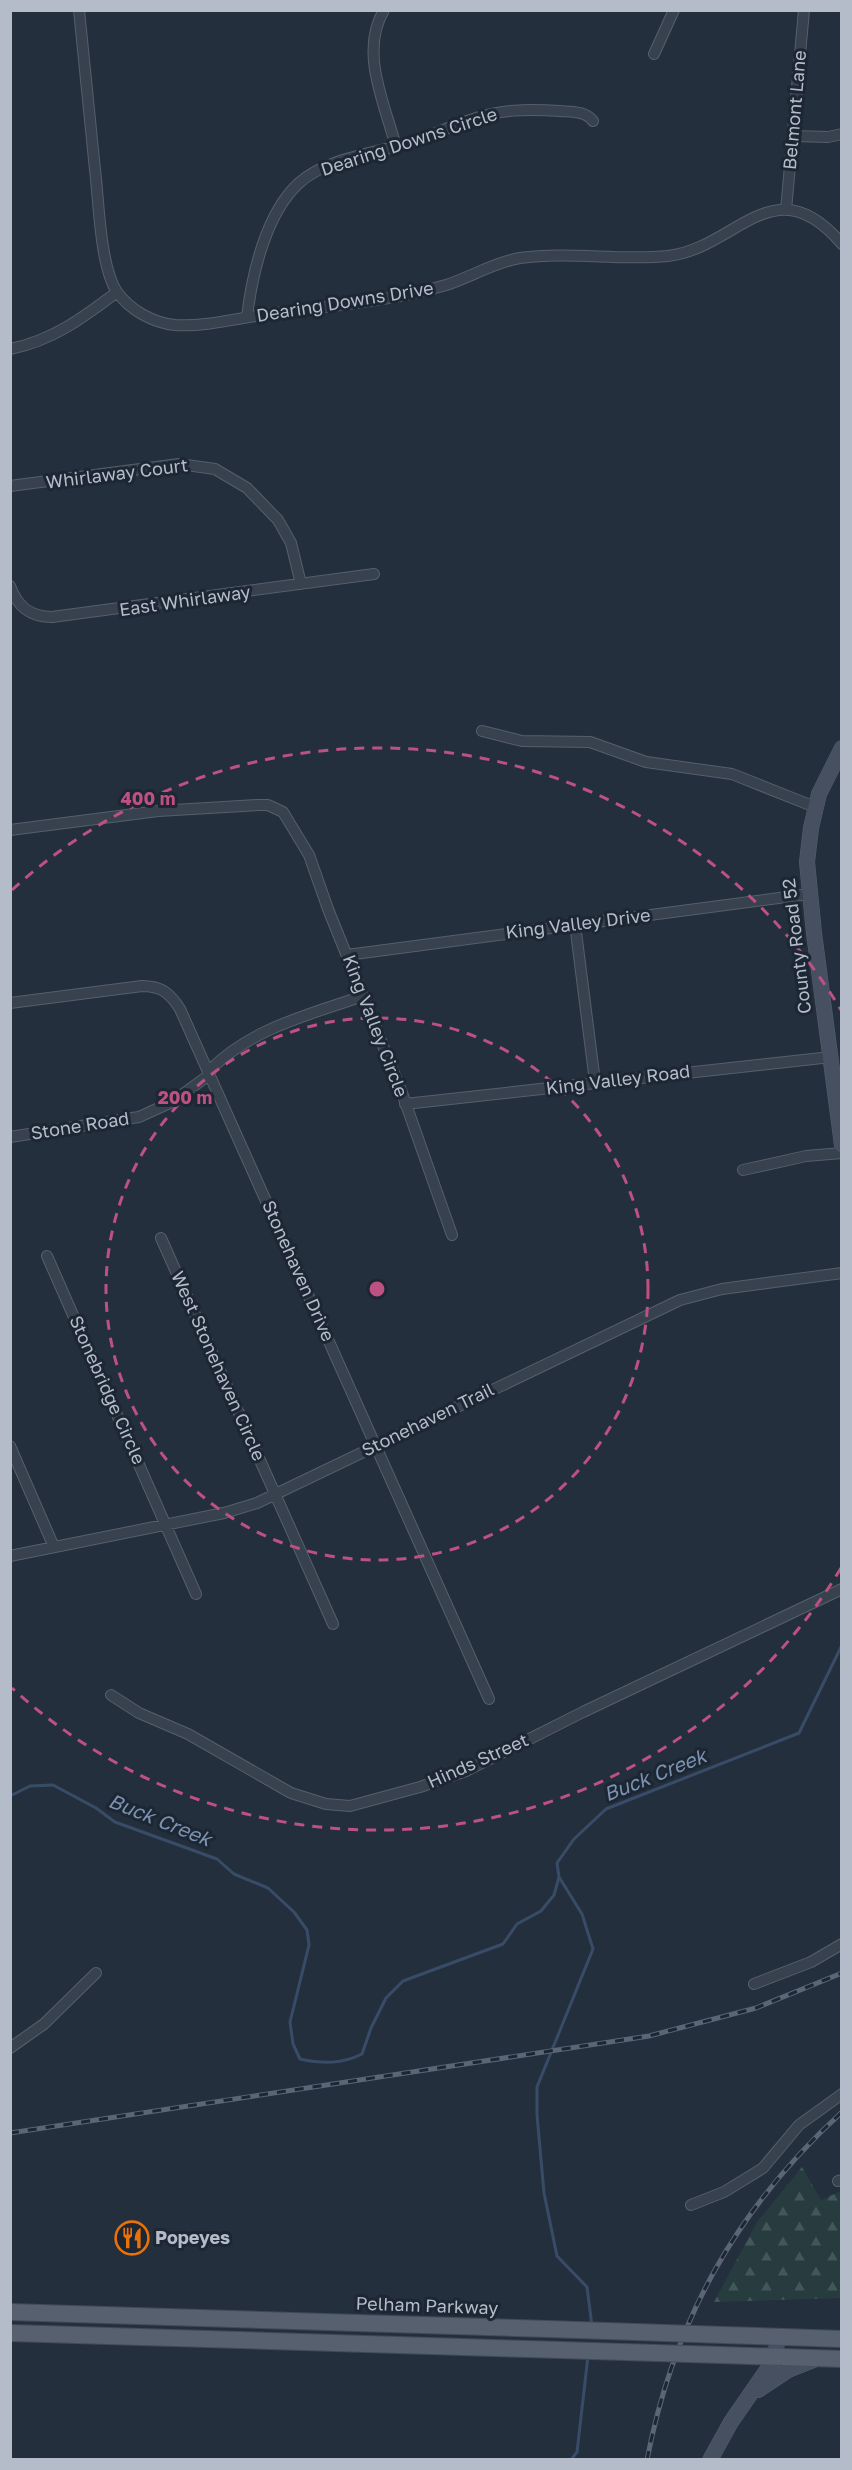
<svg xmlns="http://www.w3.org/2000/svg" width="852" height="2470" viewBox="0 0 852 2470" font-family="'Golos Text',sans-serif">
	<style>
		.forest { fill: url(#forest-firs) }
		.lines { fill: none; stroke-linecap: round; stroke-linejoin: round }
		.stream { stroke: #394c67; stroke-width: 3 }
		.street-casing { stroke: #565f6c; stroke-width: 12 }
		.secondary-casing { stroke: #565f6c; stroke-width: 16 }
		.primary-casing { stroke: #414a57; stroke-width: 18 }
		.street { stroke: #38414e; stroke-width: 10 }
		.secondary { stroke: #465061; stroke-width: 15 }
		.primary { stroke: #56606e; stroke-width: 16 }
		.rail-casing { stroke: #5a6575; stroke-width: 5 }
		.rail { stroke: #1d2633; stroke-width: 3; stroke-dasharray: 9; stroke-linecap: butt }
		.primary-bridge-casing { stroke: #414a57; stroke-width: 18; stroke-linecap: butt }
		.primary-bridge { stroke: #56606e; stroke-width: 16 }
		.ring { fill: none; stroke: #bd5182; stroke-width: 3; stroke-dasharray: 10 8 }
		.labels { text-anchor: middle; stroke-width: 6; stroke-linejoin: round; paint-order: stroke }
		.street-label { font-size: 18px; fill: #b4bcc9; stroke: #1d2633 }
		.poi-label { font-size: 18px; font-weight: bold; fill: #b4bcc9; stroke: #1d2633; text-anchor: start }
		.water-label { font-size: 20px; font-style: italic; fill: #7c92b1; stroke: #1d2633 }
		.centre { fill: #bd5182; stroke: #1d2633; stroke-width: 3 }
		.ring-label { font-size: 18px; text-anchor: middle; font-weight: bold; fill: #bd5182; stroke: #1d2633; stroke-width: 6; stroke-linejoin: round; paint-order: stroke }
	</style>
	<defs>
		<pattern id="forest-firs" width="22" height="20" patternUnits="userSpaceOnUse" patternTransform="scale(1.5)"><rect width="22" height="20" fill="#263c3f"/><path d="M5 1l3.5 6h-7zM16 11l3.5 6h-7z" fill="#435659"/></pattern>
	</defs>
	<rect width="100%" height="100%" fill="#242f3e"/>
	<path class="forest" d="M802,2167L821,2200L841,2191V2298L714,2302L757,2222Z"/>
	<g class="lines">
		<path class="stream" d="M10,1796L30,1786L53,1785L96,1808L115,1822L217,1859L234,1874L268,1888L294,1912L307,1930L309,1945L290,2022L293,2044L300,2059C323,2064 342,2064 362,2054L371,2028L386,1998L403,1981L503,1944L517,1924L541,1911L554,1895L559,1877L557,1863L574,1839L606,1809L799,1733L842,1645
			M559,1877L582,1914L593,1949L537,2087V2115L544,2193L557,2256L587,2287L592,2326
			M571,2460L577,2452L588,2356"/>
		<g class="street-casing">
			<path id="street" d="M79,10C85,67 90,123 96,179C99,208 101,268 117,292C130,310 153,323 175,325C205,327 239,318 269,314C328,306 389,302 446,285C471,277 495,262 520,258C569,251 619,261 668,256C737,248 774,164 842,244
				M384,10C359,52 385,104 396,147
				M654,54L674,10
				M794,136L828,137L842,134
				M786,210L804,10
				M247,317C252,274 266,213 299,183C327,158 374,153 410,143C430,137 449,126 470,120C499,109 529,109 560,111C572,112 586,111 593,121
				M10,349C52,341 84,317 117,292
				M10,486L179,464L215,469L247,488L278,520L291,543L301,584
				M10,586C17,606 30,617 52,617L374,574
				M482,731L522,741L590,742L646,762L732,774L815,807
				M10,830L158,811L258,805H268L283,812L309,855L328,909L402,1093L452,1235
				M575,924L595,1082
				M347,955L809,894
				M10,1003L142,986C161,986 170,993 180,1009L489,1699
				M208,1072C249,1029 308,1015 363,996
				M405,1104L831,1057
				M10,1137L139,1117L172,1102L209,1075
				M743,1170L806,1156L842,1153
				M161,1238L333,1624
				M47,1256L196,1594
				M10,1446L54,1547
				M10,1556L224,1513L257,1503L680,1300L722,1289L842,1273
				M111,1695L139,1713L188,1734L291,1793L326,1804L350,1806L420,1787L466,1771L583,1712L842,1589
				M754,1984L811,1962L842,1944
				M10,2048L44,2024L96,1973
				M838,2181L842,2180
				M691,2205L724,2192L763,2168L799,2125L842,2094"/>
		</g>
		<g class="secondary-casing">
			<path id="secondary" d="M842,748L819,794L811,828L807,862L814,933L842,1145
				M758,2390L788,2370L816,2359
				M710,2460L731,2422L776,2357L777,2337"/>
		</g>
		<g class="primary-casing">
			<path id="primary" d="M10,2312L548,2329
				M10,2333L528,2349
				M724,2335L842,2339
				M721,2355L842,2359"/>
		</g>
		<use href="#street" class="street"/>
		<use href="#secondary" class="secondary"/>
		<use href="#primary" class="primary"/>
		<g class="rail-casing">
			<path id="rail" d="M10,2133L649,2036L756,2008L842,1973
				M647,2460C674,2320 737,2208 842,2112"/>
		</g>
		<use href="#rail" class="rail"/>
		<g class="primary-bridge-casing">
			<path id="primary-bridge" d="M548,2329L724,2335
				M528,2349L721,2355"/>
		</g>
		<use href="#primary-bridge" class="primary-bridge"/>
	</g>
	<g class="ring">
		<circle cx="377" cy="1289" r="271"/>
		<path d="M841 1568A541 541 0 0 1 12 1688M12 890A541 541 0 0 1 841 1010"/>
	</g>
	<defs>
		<g id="restaurant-ring" transform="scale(1.725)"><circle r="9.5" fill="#1d2633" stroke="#e8710a" stroke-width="1.5"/><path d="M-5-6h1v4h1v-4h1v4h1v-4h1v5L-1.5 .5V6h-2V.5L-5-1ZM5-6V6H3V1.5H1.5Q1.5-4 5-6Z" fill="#e8710a"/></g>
	</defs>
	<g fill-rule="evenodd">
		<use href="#restaurant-ring" x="132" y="2238"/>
	</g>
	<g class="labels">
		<g class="street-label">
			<text transform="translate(795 110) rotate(-85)" y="6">Belmont Lane</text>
			<text transform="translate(409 142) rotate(-18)" y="6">Dearing Downs Circle</text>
			<text transform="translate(345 302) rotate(-9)" y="6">Dearing Downs Drive</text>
			<text transform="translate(117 474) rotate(-7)" y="6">Whirlaway Court</text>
			<text transform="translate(185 601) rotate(-8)" y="6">East Whirlaway</text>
			<text transform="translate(578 924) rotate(-7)" y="6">King Valley Drive</text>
			<text transform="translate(797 946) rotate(-97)" y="6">County Road 52</text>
			<text transform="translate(375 1026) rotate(69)" y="6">King Valley Circle</text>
			<text transform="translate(618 1080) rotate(-7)" y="6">King Valley Road</text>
			<text transform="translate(80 1126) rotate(-9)" y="6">Stone Road</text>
			<text transform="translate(298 1271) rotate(66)" y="6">Stonehaven Drive</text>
			<text transform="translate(218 1366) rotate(66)" y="6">West Stonehaven Circle</text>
			<text transform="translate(107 1390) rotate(66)" y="6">Stonebridge Circle</text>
			<text transform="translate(428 1420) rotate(-26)" y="6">Stonehaven Trail</text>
			<text transform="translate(478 1761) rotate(-24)" y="6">Hinds Street</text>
			<text transform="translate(427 2306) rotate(2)" y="6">Pelham Parkway</text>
		</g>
		<g class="poi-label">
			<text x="155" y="2244">Popeyes</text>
		</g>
		<g class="water-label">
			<text transform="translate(655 1775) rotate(-22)" y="7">Buck Creek</text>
			<text transform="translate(160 1820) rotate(22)" y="7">Buck Creek</text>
		</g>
	</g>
	<circle cx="377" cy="1289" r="9" class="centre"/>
	<g class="ring-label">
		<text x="148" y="805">400 m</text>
		<text x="185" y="1104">200 m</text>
	</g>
	<rect width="852" height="2470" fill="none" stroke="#b4bcc9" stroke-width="24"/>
</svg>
